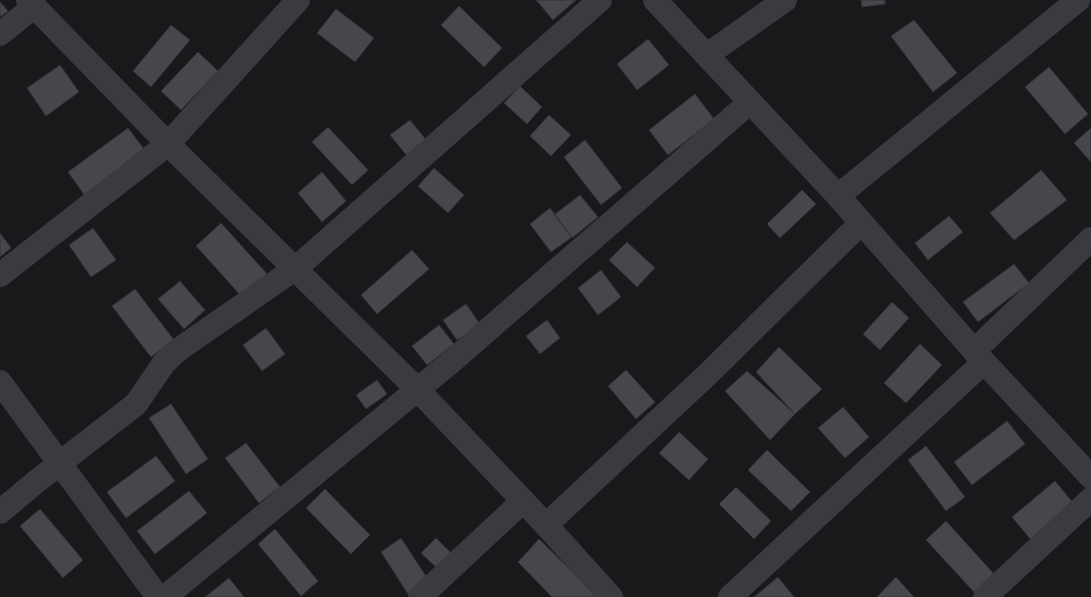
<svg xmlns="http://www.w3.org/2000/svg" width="1091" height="597" viewBox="0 0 1091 597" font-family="'Nunito Sans',sans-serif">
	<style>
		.building { fill: #46474b; stroke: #333337 }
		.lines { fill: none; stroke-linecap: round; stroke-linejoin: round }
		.minor { stroke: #3a3b40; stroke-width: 24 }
	</style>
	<rect width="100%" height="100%" fill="#19191b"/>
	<path class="building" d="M536,0H576L553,20Z
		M861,0H885V4L862,7Z
		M0,2L8,11L0,17Z
		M459,6L502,48L484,67L441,25Z
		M336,9L374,38L355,62L317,33Z
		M914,20L957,73L933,92L891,36Z
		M171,25L190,40L151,87L133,71Z
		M648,39L669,65L637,90L617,64Z
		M198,52L218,71L181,110L161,91Z
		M60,65L79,92L46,116L27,88Z
		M1049,67L1088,114L1065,134L1025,87Z
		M520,86L542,107L527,124L504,103Z
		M695,94L714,119L668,155L649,130Z
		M549,115L571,135L551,156L530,136Z
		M410,120L427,141L408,157L390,135Z
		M328,127L368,170L352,185L312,142Z
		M128,128L147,153L86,197L68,172Z
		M1091,128V162L1074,143Z
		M585,140L622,188L601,205L564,157Z
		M434,168L464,195L448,213L418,186Z
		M1041,170L1067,200L1014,240L990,213Z
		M322,172L346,201L322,222L298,193Z
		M802,190L816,204L780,238L767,224Z
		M580,195L598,217L572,238L554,215Z
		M550,208L572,237L551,252L530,224Z
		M949,216L963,232L928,260L915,243Z
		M221,223L268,275L243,298L196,246Z
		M93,228L116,260L91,277L69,245Z
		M0,233L11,248L0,257Z
		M627,242L655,268L637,287L609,260Z
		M412,250L429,269L377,314L361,295Z
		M1014,264L1029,283L978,322L963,302Z
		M601,270L621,297L598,315L578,288Z
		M180,281L205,310L184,329L158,299Z
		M135,289L174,340L151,357L112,306Z
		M892,302L909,318L880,350L863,334Z
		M466,304L480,324L457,340L443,320Z
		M547,320L560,338L540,354L526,336Z
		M439,325L454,344L427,365L412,346Z
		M266,328L285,354L262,371L243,345Z
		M920,344L942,365L906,403L884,383Z
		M779,347L822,389L795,414L756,372Z
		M626,370L655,402L636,419L608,386Z
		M747,371L795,414L770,440L725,391Z
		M377,380L387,394L366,409L356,395Z
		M171,404L208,459L186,474L149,418Z
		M843,407L869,437L845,458L818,428Z
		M1007,421L1025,444L972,485L954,462Z
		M679,432L708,459L689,480L659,453Z
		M246,443L280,487L259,503L225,458Z
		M926,446L965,497L946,511L908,460Z
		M767,450L810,492L791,511L748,470Z
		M156,456L175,481L126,518L107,492Z
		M1055,481L1075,505L1032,541L1012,517Z
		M736,487L771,521L754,539L719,504Z
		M325,489L370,535L351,554L306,508Z
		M189,491L207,513L155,554L137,531Z
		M40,509L83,560L63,578L20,526Z
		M946,521L994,574L974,592L926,540Z
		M275,529L318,581L301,596L258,544Z
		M401,538L429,581L408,594L381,552Z
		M436,538L454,556L440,571L421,553Z
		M539,539L598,597H552L518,562Z
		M778,577L794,597H754Z
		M896,577L914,597H877Z
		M229,578L244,597H205Z"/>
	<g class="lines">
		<path class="minor" d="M28,0L168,144L418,390L546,525L611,597
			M655,0L838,196L984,362L1091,477
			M0,34L35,6
			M707,55L785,0
			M838,196L1078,0
			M0,275L168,144L298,0
			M975,350L1091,239
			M0,382L158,597
			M0,512L37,481L136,404L164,363L178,350L296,268L600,0
			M546,525L708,374L861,223
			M165,597L451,362L749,103
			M420,597L523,501
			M730,597L984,362
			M985,597L1091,499"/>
	</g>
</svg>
